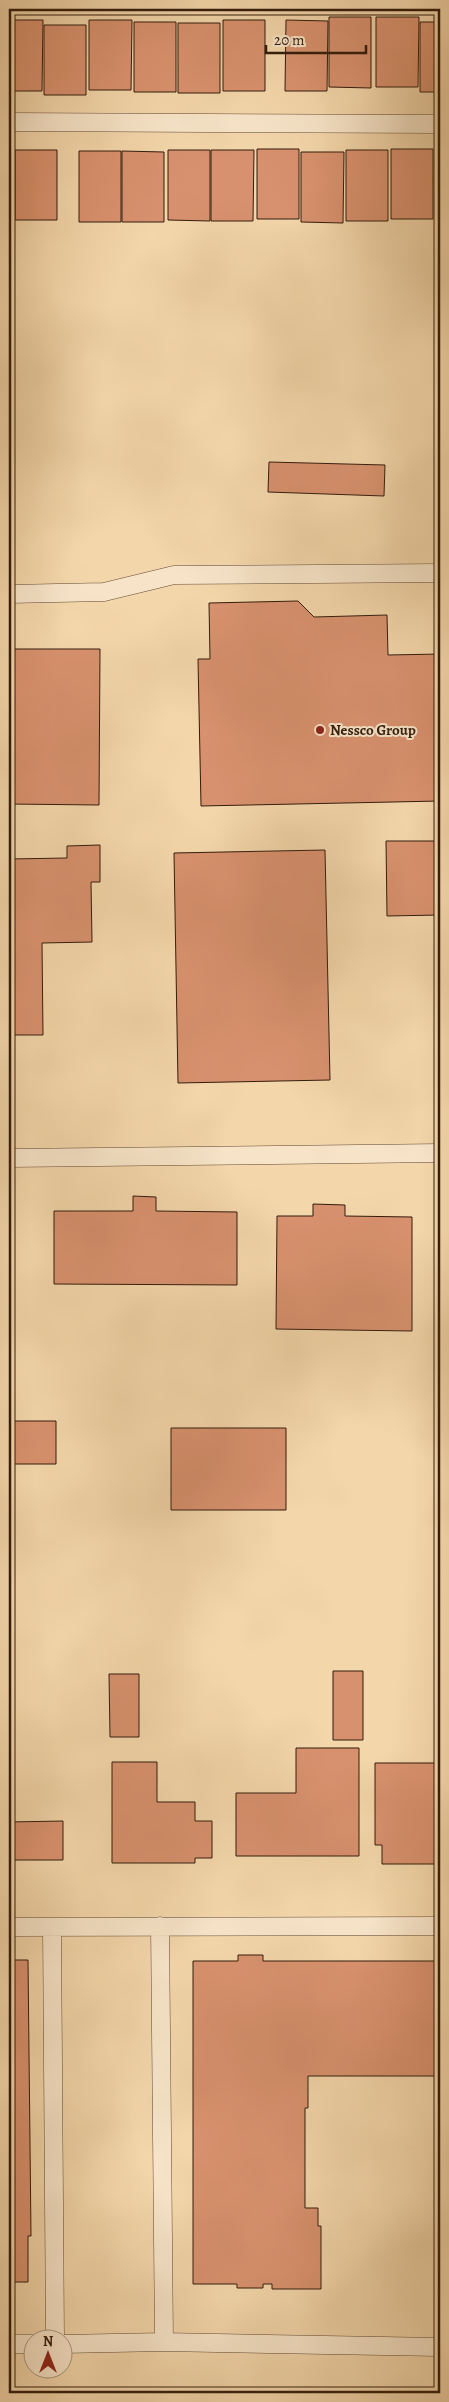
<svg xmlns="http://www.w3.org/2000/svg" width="449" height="2402" viewBox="0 0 449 2402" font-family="Alegreya,serif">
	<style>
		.building { fill: #d8916e; stroke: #331c0c }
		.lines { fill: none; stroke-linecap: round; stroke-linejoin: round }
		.service-casing { stroke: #634a34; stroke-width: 19 }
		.service { stroke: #f7e4c8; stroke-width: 18 }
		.poi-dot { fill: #8f2418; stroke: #f7e4c8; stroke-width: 2 }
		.labels { text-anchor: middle; stroke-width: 4; stroke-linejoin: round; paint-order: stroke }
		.poi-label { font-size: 15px; font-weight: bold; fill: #331c0c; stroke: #f7e4c8; text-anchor: start }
	</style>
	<rect width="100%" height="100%" fill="#f3d6aa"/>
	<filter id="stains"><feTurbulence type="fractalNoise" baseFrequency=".004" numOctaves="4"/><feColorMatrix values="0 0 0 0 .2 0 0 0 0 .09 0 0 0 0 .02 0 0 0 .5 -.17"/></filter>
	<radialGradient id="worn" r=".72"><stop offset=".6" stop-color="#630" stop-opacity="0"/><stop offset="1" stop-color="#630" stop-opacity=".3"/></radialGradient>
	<path class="building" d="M329,17H371V88L329,87Z
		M376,17H419L418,87H376Z
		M9,20H43L42,91H9Z
		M89,20H132L131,90H89Z
		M223,20H265V91H223Z
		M286,20L328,21L327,91H285Z
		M134,22H176V92H134Z
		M420,22H440V92H420Z
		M178,23H220V93H178Z
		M44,25H86V95H44Z
		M257,149H299V219H257Z
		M391,149H433V219H391Z
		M435,149H440V219H435Z
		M15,150H57V220H15Z
		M168,150H210V221L168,220Z
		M211,150H254L253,221H211Z
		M346,150H388V221H346Z
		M9,151H11V222H9Z
		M79,151H121V222H79Z
		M122,151L164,152V222H122Z
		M301,152H344L343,223L301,222Z
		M269,462L385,465L384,496L268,492Z
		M298,601L314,617L387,615L388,655L440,654V801L201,806L198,659H210L209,603Z
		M9,649H100L99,805L9,804Z
		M386,841H440V915L387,916Z
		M100,845V882H91L92,942L42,943L43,1035H9V859L67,858V846Z
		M325,850L330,1080L178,1083L174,853Z
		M133,1196L156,1197V1211L237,1212V1285L54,1284V1211H133Z
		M313,1204L345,1205V1216L412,1217V1331L276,1329L277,1216H313Z
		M9,1421H56V1464H9Z
		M171,1428H286V1510H171Z
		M333,1671H363V1740H333Z
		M109,1674H139V1737H110Z
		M296,1748H359V1856H236V1793H296Z
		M112,1762H157V1802H195V1821H212V1858H195V1863H112Z
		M375,1763H440V1864H382V1845H375Z
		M63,1821V1860H9V1822Z
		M238,1955H263V1961H440V2076H308V2108H305V2208H318V2226H321V2289H272V2284H263V2288H237V2284H193V1961H238Z
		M9,1960H28L31,2236H28V2282H9Z"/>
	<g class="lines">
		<g class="service-casing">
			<path id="service" d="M9,122L440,124
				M9,594L104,592L174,575L440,573
				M9,1158L440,1153
				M160,1926L164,2342
				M9,1927L440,1926
				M52,1927L55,2340
				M9,2344H32
				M62,2344L164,2342L440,2347"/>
		</g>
		<use href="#service" class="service"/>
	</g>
	<circle class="poi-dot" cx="320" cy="730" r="5"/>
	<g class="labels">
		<g class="poi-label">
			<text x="330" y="735">Nessco Group</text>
		</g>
	</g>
	<rect width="449" height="2402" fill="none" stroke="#f3d6aa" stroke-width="30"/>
	<rect x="10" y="10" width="429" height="2382" fill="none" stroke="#331c0c" stroke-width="2.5"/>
	<rect x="15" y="15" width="419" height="2372" fill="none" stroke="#331c0c"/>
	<g transform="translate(48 2354)"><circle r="24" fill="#f7e4c8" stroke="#a9947d"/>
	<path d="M0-4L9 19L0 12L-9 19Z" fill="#8f2418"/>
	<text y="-8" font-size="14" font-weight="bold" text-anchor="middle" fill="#331c0c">N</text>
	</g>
	<path d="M266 45v8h100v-8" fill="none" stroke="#331c0c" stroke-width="2.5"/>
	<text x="274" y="45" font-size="15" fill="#331c0c" stroke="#f7e4c8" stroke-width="4" paint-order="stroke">20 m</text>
	<rect width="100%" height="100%" filter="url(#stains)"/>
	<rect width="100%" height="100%" fill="url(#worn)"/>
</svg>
